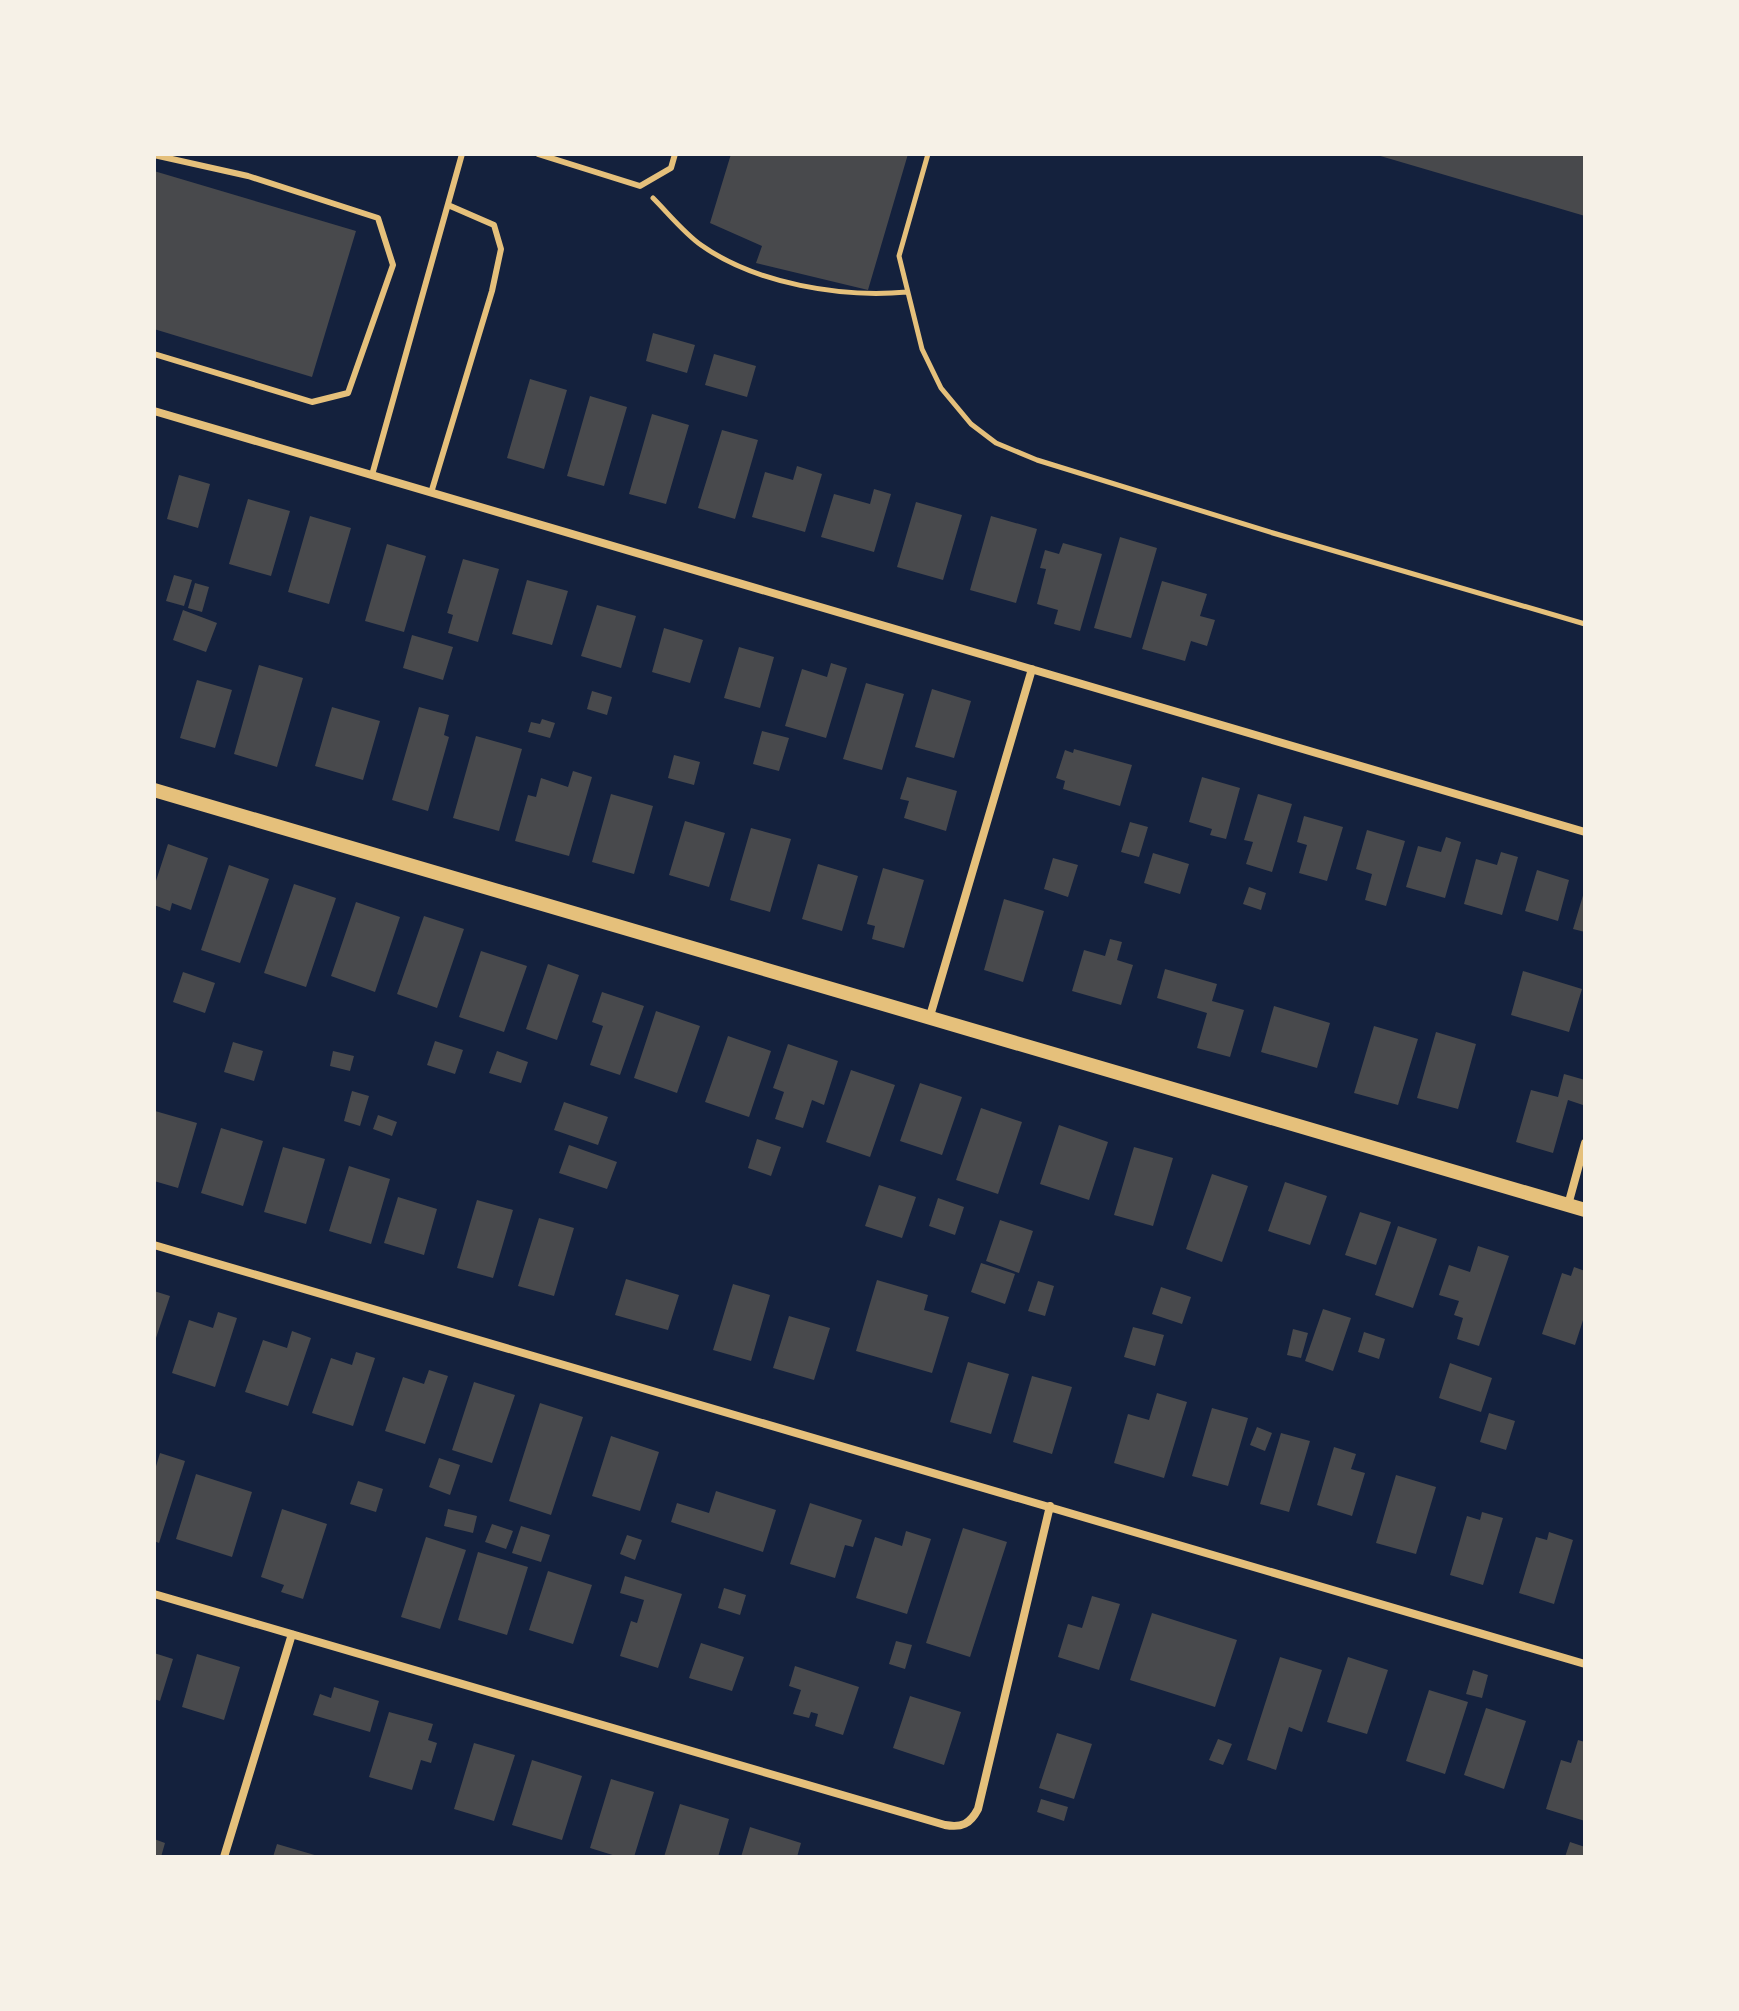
<svg xmlns="http://www.w3.org/2000/svg" width="1739" height="2011" viewBox="0 0 1739 2011" font-family="'Times New Roman',serif">
	<style>
		.building { fill: #48494c }
		.lines { fill: none; stroke-linecap: round; stroke-linejoin: round }
		.path { stroke: #e5c07b; stroke-width: 5 }
		.service { stroke: #e5c07b; stroke-width: 6 }
		.minor { stroke: #e5c07b; stroke-width: 8 }
		.tertiary { stroke: #e5c07b; stroke-width: 14 }
	</style>
	<rect width="100%" height="100%" fill="#14213d"/>
	<path class="building" d="M731,154H908L868,290L756,263L762,246L710,223Z
		M1377,154H1585V216L1377,155Z
		M154,171L356,231L312,377L154,329Z
		M653,333L695,345L687,373L646,361Z
		M714,354L756,366L747,397L705,385Z
		M530,379L567,390L544,469L507,458Z
		M590,396L627,407L604,486L567,476Z
		M652,414L689,425L666,504L629,494Z
		M722,430L758,440L735,519L698,508Z
		M797,466L822,474L805,532L752,517L765,472L793,480Z
		M179,475L210,484L198,528L167,519Z
		M874,489L891,494L874,552L821,537L834,494L870,504Z
		M248,499L290,511L271,576L229,564Z
		M916,502L962,515L943,580L897,567Z
		M310,516L351,528L329,604L288,592Z
		M991,516L1037,529L1016,603L970,590Z
		M1120,537L1157,548L1131,638L1094,628Z
		M1063,543L1102,554L1080,631L1054,624L1058,610L1037,604L1046,569L1040,568L1045,550L1059,554Z
		M387,544L426,556L404,632L365,621Z
		M463,559L499,569L478,642L448,633L453,615L447,613Z
		M174,575L192,580L184,606L166,601Z
		M527,580L568,591L552,645L512,634Z
		M1162,581L1207,594L1200,616L1215,620L1207,646L1191,641L1185,661L1142,649Z
		M195,583L209,587L202,612L188,608Z
		M597,605L636,616L621,668L581,656Z
		M183,610L217,623L206,652L173,640Z
		M664,628L703,640L690,683L652,672Z
		M412,635L453,647L443,680L403,668Z
		M739,647L774,657L760,708L724,698Z
		M831,663L847,668L826,738L785,726L802,669L827,677Z
		M259,665L303,678L277,767L234,754Z
		M197,680L232,690L215,748L180,738Z
		M866,683L904,694L882,770L843,759Z
		M932,689L971,701L954,758L915,747Z
		M592,691L612,697L607,715L587,709Z
		M332,707L380,721L363,780L315,766Z
		M419,707L449,715L444,735L449,737L428,811L392,800Z
		M542,719L555,723L550,738L528,732L531,722L540,724Z
		M762,731L789,738L779,771L753,764Z
		M476,736L522,749L499,831L453,818Z
		M1074,749L1132,765L1120,806L1063,789L1065,781L1056,778L1065,750L1073,753Z
		M674,755L700,762L694,785L668,778Z
		M573,771L592,777L569,856L515,841L528,795L536,797L541,778L568,787Z
		M907,777L957,791L946,831L904,818L909,801L900,799Z
		M1202,777L1240,788L1226,839L1210,835L1212,829L1189,822Z
		M611,794L653,806L634,874L592,862Z
		M1258,794L1292,804L1272,872L1246,864L1253,842L1244,840Z
		M1304,816L1343,827L1327,881L1299,873L1307,845L1297,842Z
		M685,821L725,833L709,887L669,875Z
		M1130,822L1148,827L1139,857L1121,852Z
		M751,828L791,839L770,912L730,900Z
		M1367,830L1405,841L1386,906L1365,900L1372,874L1356,869Z
		M1446,837L1461,842L1445,898L1406,887L1418,846L1441,852Z
		M168,844L208,858L191,910L172,903L170,911L154,905V887Z
		M1501,852L1518,857L1502,915L1464,904L1476,859L1497,865Z
		M1153,853L1189,864L1180,894L1144,883Z
		M1053,858L1078,865L1068,897L1044,889Z
		M818,864L858,876L842,931L802,919Z
		M229,865L269,879L240,963L201,950Z
		M883,868L924,880L904,948L872,939L875,926L867,924Z
		M1537,870L1569,880L1558,921L1525,911Z
		M294,884L336,898L306,987L264,973Z
		M1249,887L1266,893L1261,910L1243,904Z
		M1584,892H1585V932L1573,929Z
		M1004,899L1044,911L1023,982L984,970Z
		M356,902L400,917L375,992L331,976Z
		M424,916L464,929L437,1008L397,994Z
		M1110,939L1122,942L1117,960L1133,965L1121,1005L1072,991L1084,950L1105,956Z
		M481,951L527,966L504,1032L459,1017Z
		M548,964L579,975L557,1040L526,1029Z
		M1165,969L1217,984L1212,1001L1244,1010L1230,1057L1197,1048L1207,1013L1157,998Z
		M1523,971L1582,989L1569,1032L1511,1015Z
		M183,972L215,983L205,1013L173,1002Z
		M602,992L644,1006L620,1075L590,1065L603,1026L592,1022Z
		M1274,1006L1330,1023L1317,1068L1261,1052Z
		M656,1011L700,1026L677,1093L634,1078Z
		M1374,1026L1418,1039L1398,1105L1354,1093Z
		M1436,1032L1476,1044L1458,1109L1417,1098Z
		M728,1036L771,1051L749,1117L705,1102Z
		M435,1041L463,1050L455,1074L427,1065Z
		M233,1042L263,1051L254,1081L224,1072Z
		M788,1044L838,1061L824,1105L812,1100L803,1128L775,1119L784,1092L773,1088Z
		M333,1051L354,1056L350,1071L330,1066Z
		M497,1051L528,1062L521,1083L489,1073Z
		M851,1070L895,1085L870,1157L826,1142Z
		M1564,1074L1585,1080V1096L1583,1105L1568,1100L1553,1153L1516,1142L1531,1090L1558,1097Z
		M920,1083L962,1097L942,1155L900,1141Z
		M352,1091L369,1096L360,1126L344,1121Z
		M564,1102L608,1117L598,1145L554,1130Z
		M981,1108L1022,1122L998,1194L956,1180Z
		M155,1111L197,1123L178,1188L154,1181Z
		M378,1115L397,1122L392,1136L373,1129Z
		M1059,1125L1108,1142L1089,1200L1040,1184Z
		M221,1128L263,1141L243,1206L201,1193Z
		M757,1139L781,1147L771,1176L748,1168Z
		M569,1145L617,1162L607,1189L559,1173Z
		M283,1147L325,1159L306,1224L264,1212Z
		M1134,1147L1173,1158L1153,1226L1114,1215Z
		M349,1166L390,1179L371,1244L329,1231Z
		M1212,1174L1248,1186L1222,1262L1186,1249Z
		M1285,1182L1327,1196L1310,1245L1268,1231Z
		M879,1185L916,1197L902,1238L865,1226Z
		M398,1197L437,1209L424,1255L384,1243Z
		M938,1198L964,1207L955,1235L929,1226Z
		M477,1200L513,1210L493,1278L457,1268Z
		M1360,1212L1391,1222L1376,1265L1345,1255Z
		M539,1218L574,1228L554,1296L518,1286Z
		M1000,1220L1033,1231L1019,1273L986,1261Z
		M1398,1226L1437,1239L1413,1308L1375,1295Z
		M1478,1246L1509,1256L1479,1346L1457,1339L1463,1318L1454,1315L1459,1301L1439,1295L1449,1265L1470,1272Z
		M981,1263L1015,1274L1005,1304L971,1292Z
		M1574,1267L1585,1271V1314L1575,1345L1542,1334L1562,1273L1571,1276Z
		M626,1279L679,1295L668,1330L615,1315Z
		M877,1280L928,1295L924,1310L949,1317L932,1373L856,1351Z
		M1038,1281L1054,1286L1045,1316L1028,1311Z
		M733,1284L770,1295L751,1361L713,1350Z
		M1161,1287L1191,1297L1182,1324L1152,1314Z
		M154,1291L170,1296L155,1341H154Z
		M1323,1309L1351,1318L1333,1371L1305,1361Z
		M218,1312L237,1318L215,1387L172,1373L189,1320L213,1328Z
		M789,1316L830,1328L814,1380L773,1368Z
		M1133,1327L1164,1335L1155,1366L1124,1357Z
		M1293,1329L1308,1333L1301,1358L1287,1355Z
		M292,1331L311,1338L288,1406L245,1392L263,1340L287,1348Z
		M1364,1332L1385,1339L1379,1359L1358,1352Z
		M356,1352L375,1358L353,1426L312,1413L331,1358L352,1365Z
		M968,1362L1009,1374L991,1434L950,1422Z
		M1450,1363L1492,1378L1481,1412L1439,1398Z
		M429,1370L448,1376L425,1444L385,1431L403,1377L424,1384Z
		M1032,1376L1072,1387L1052,1454L1013,1442Z
		M474,1382L515,1395L492,1463L452,1450Z
		M1157,1393L1187,1402L1164,1478L1114,1463L1128,1414L1149,1420Z
		M540,1403L583,1417L551,1515L509,1501Z
		M1212,1408L1248,1418L1228,1486L1192,1476Z
		M1489,1413L1515,1421L1506,1450L1480,1442Z
		M1257,1427L1272,1433L1265,1451L1250,1445Z
		M1281,1433L1310,1441L1289,1512L1260,1504Z
		M611,1436L659,1452L640,1511L592,1496Z
		M1334,1447L1356,1454L1351,1469L1365,1473L1352,1516L1317,1505Z
		M160,1453L185,1461L159,1543L154,1541V1473Z
		M439,1458L460,1465L450,1495L429,1487Z
		M196,1474L252,1492L232,1557L176,1539Z
		M1396,1475L1436,1487L1416,1554L1376,1543Z
		M358,1481L383,1489L376,1512L350,1504Z
		M716,1491L776,1510L763,1552L671,1522L677,1503L709,1513Z
		M810,1503L862,1520L853,1547L845,1545L835,1578L790,1564Z
		M282,1509L327,1524L303,1599L281,1592L284,1585L261,1577Z
		M448,1509L477,1516L473,1533L444,1526Z
		M1482,1512L1503,1518L1483,1585L1450,1575L1467,1516L1480,1520Z
		M492,1524L513,1531L506,1549L485,1542Z
		M521,1526L550,1535L541,1562L512,1553Z
		M963,1528L1007,1542L970,1657L926,1643Z
		M906,1531L931,1539L907,1614L856,1598L875,1537L902,1546Z
		M1549,1532L1573,1540L1554,1604L1519,1593L1536,1537L1547,1540Z
		M627,1535L642,1540L635,1560L620,1554Z
		M426,1537L466,1550L440,1629L401,1617Z
		M478,1552L528,1567L507,1635L458,1620Z
		M548,1571L592,1585L573,1644L529,1630Z
		M625,1576L682,1594L658,1668L620,1656L631,1621L637,1623L644,1600L620,1593Z
		M724,1588L746,1595L740,1615L718,1608Z
		M1092,1596L1120,1604L1099,1670L1058,1657L1068,1624L1082,1628Z
		M1152,1613L1237,1640L1215,1707L1130,1680Z
		M896,1641L912,1645L905,1669L889,1664Z
		M701,1643L744,1657L732,1691L689,1678Z
		M154,1653L173,1659L160,1701L154,1699Z
		M197,1654L240,1667L224,1720L182,1707Z
		M1280,1657L1322,1670L1302,1732L1289,1727L1276,1770L1247,1760Z
		M1348,1657L1388,1670L1367,1734L1327,1722Z
		M795,1666L859,1687L843,1735L815,1726L818,1714L811,1712L809,1718L793,1714L801,1690L789,1686Z
		M1473,1670L1488,1675L1482,1698L1466,1694Z
		M334,1687L379,1701L370,1732L313,1715L320,1694L331,1698Z
		M1429,1690L1468,1702L1445,1774L1406,1761Z
		M910,1696L961,1712L944,1765L893,1748Z
		M1486,1708L1526,1721L1504,1789L1464,1775Z
		M389,1712L433,1724L428,1740L437,1743L431,1763L421,1760L412,1790L369,1777Z
		M1057,1733L1092,1744L1074,1799L1039,1788Z
		M1218,1739L1232,1744L1223,1765L1209,1760Z
		M1578,1740L1585,1742V1821L1546,1809L1561,1760L1571,1763Z
		M474,1743L515,1755L494,1821L454,1809Z
		M532,1760L582,1776L562,1840L512,1825Z
		M611,1779L654,1792L634,1857H619L590,1848Z
		M1041,1799L1068,1807L1064,1821L1037,1812Z
		M680,1804L729,1819L718,1857H664Z
		M750,1827L801,1843L797,1857H741Z
		M154,1839L165,1843L161,1857H154Z
		M1570,1842L1585,1847V1857H1565Z
		M277,1844L318,1856V1857H273Z"/>
	<g class="lines">
		<path class="path" d="M928,154L899,256L922,349L941,388L971,424L996,443L1037,460L1273,533L1585,624
			M653,198C668,213 684,233 701,245C756,284 842,298 907,292"/>
		<path class="service" d="M538,154L640,186L671,168L675,154
			M154,155L248,176L378,218L393,265L348,393L312,402L154,354
			M372,475L462,154
			M431,493L492,291L501,249L494,225L448,205"/>
		<path class="minor" d="M154,411L1585,832
			M930,1016L1032,669
			M1568,1205L1585,1143
			M154,1245L1585,1664
			M154,1594L945,1825C962,1828 970,1824 978,1809L1050,1506
			M224,1857L292,1634"/>
		<path class="tertiary" d="M154,790L1585,1210"/>
	</g>
	<rect width="1739" height="2011" fill="none" stroke="#f6f1e7" stroke-width="312"/>
</svg>
